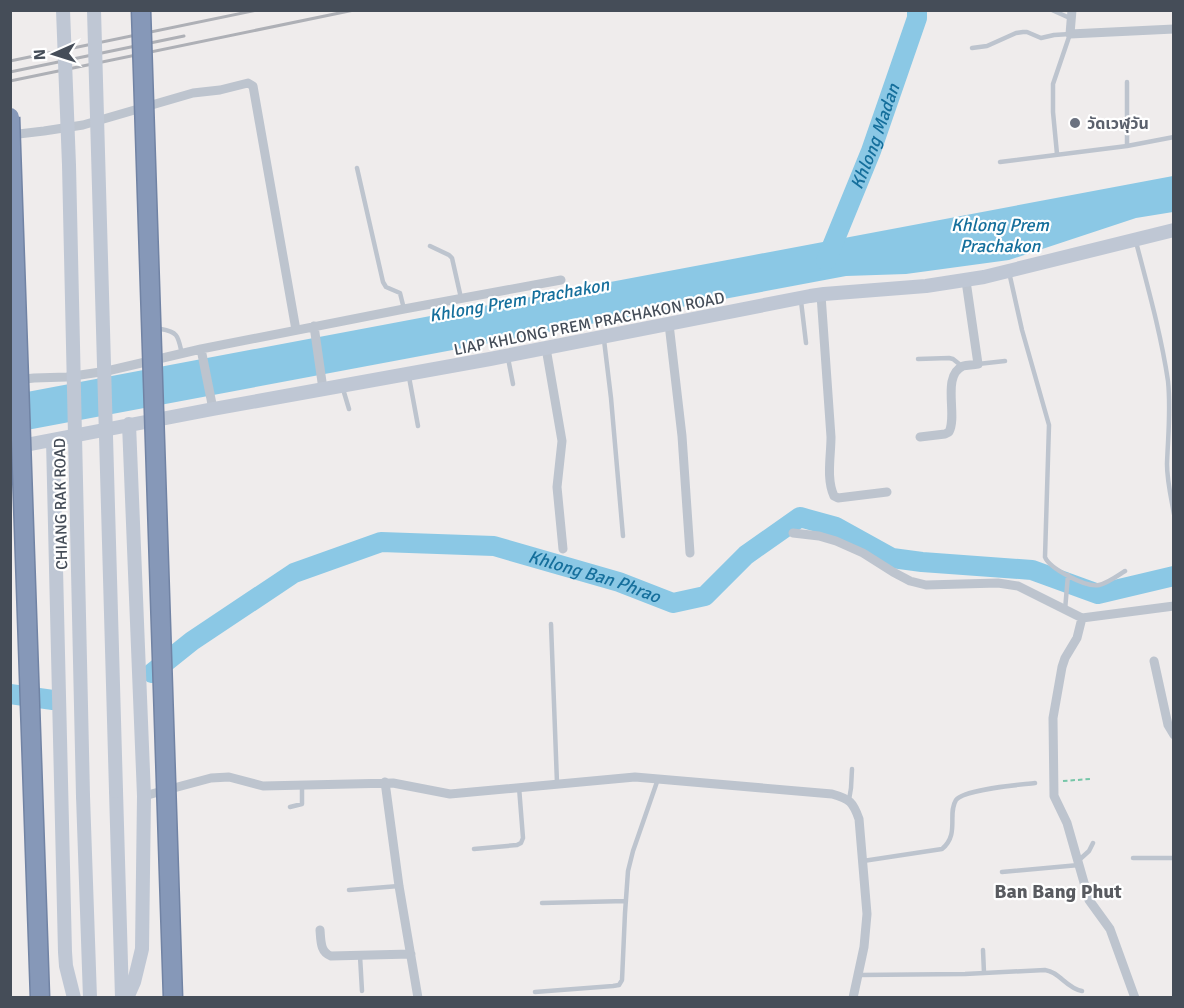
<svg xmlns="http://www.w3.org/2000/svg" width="1184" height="1008" viewBox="0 0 1184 1008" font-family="Signika,'Noto Sans Thai',sans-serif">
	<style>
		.water { fill: #8bc8e5 }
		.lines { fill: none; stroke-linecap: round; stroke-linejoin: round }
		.river { stroke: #8bc8e5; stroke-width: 20 }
		.path { stroke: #76c6a8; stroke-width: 2; stroke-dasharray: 4.5 3; stroke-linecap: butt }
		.lane { stroke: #bdc4ce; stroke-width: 4.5 }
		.street { stroke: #bdc4ce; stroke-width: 9 }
		.secondary { stroke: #bfc7d4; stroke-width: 14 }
		.rail { stroke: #aeb0b6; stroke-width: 3 }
		.highway-bridge-casing { stroke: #7183a4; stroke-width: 21; stroke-linecap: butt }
		.secondary-bridge { stroke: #bfc7d4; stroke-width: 14 }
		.highway-bridge { stroke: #8698b8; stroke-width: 18 }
		.worship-dot { fill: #6b7280; stroke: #fff; stroke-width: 2 }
		.labels { text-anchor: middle; stroke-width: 4.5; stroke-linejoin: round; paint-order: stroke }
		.worship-label { font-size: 16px; font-weight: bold; fill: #5b616d; stroke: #fff; text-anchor: start }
		.street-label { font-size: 16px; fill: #454d58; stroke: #fff }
		.water-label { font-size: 18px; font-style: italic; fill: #156f9c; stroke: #fff }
		.quarter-label { font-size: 20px; font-weight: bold; fill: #595b60; stroke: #fff }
	</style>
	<rect width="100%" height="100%" fill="#efecec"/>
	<path class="water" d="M1173,176V212L1136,218L1009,260L906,274L846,276L11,433V395Z"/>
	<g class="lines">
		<g class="river">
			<path id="s1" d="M826,261L871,151L917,18V10"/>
			<path id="s2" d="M152,673L192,641L294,573L381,542L494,546L619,582L673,603L705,596L746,555L800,517L836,527L892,558L922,562L1032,570L1098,594L1174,576"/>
			<path d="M10,694L53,700"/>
		</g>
		<path class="path" d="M1063,781L1090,779"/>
		<path class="lane" d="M1052,10L1072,19
			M972,48L987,46L1016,33L1023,32H1027L1041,38L1054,35L1070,34L1053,84V112L1057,154
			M1127,82V146
			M1000,162L1127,146L1174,137
			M357,168L383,282L386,287L400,293L404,309
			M1136,242C1148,288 1161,334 1168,381C1171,409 1168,436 1167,464C1167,481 1171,497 1174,514
			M430,246L449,255L452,258L461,298
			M1009,272L1022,330L1049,425L1045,557C1049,568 1086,588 1099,585C1108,583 1117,576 1125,571
			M801,301L806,343
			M161,329C179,332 178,337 182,354
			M604,340L611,398L623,536
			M508,358L513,384
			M918,359L949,358L953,359L963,367
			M978,364L1005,361
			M409,377L418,426
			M343,389L349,409
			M1065,610L1068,575
			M551,624L557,783
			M849,800L851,788L852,769
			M290,807L302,804V785
			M474,849L517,845L521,843L523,838L519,787
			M1133,858H1174
			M863,861L942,849C960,834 947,814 956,800C964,789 1019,785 1035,783
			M1078,861L1089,851L1093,843
			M1002,872L1079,865
			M349,890L399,886
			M542,903L626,901
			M983,950L984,973
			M360,956L362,991
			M859,975L965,974L1045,970C1060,972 1066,988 1082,991
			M535,992L613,986L619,985L622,980L625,913L628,871L633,851L658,779"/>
		<path class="street" d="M1072,10L1070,34L1174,29
			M10,135L44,131L83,125L193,93L220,90L248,83L253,86L296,330
			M821,295L831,437C831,456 826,479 834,496L838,498L887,492
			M669,324L682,436L690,553
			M314,326L323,389
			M546,348L562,441L557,487L563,549
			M201,349L213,409
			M16,380L34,378L67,377L107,371L201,349L404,309L561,280
			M920,437L945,434L949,432C958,415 941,376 963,366C967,365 973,365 978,364L966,281
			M793,533L819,536L836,541L863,553L893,572L910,581L926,585L998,583L1018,586L1082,618L1174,606
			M1082,618L1077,638L1065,658L1062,667L1053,718L1054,796L1067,823L1089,900L1110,929L1135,998
			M1154,661L1168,725L1174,735
			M385,782L399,886L418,998
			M144,796L211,778L229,777L263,786L393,783L450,794L635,777L832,794C850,799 853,802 859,819L867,914L864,947L853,998
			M320,930C321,941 320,952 331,956L411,954"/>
		<path class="secondary" d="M53,440L65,952L66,966L74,998
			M10,448L213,409L490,359L810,296L824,294L926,286L984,277L1174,230
			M116,791L122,998
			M83,796L90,998
			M127,998L134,982L142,949L144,796L129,424"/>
		<path class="rail" d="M10,61L257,10
			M10,72L184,36
			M10,81L354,10"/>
		<g class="highway-bridge-casing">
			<path id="highway-bridge" d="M141,10L173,998
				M10,117L40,998"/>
		</g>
		<path class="secondary-bridge" d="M63,10L69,165L83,796
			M94,10L116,791"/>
		<use href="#highway-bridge" class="highway-bridge"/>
	</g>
	<circle class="worship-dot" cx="1075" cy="123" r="6"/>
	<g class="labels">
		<g class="worship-label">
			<text x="1087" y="129">วัดเวฬุวัน</text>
		</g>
		<g class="street-label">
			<text transform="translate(589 323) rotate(-11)" y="6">LIAP KHLONG PREM PRACHAKON ROAD</text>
			<text transform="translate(60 504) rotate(-91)" y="6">CHIANG RAK ROAD</text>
		</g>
		<g class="water-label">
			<text dy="6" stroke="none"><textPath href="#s1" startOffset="134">Khlong Madan</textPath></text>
			<text x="1000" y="231">Khlong Prem<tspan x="1000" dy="21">Prachakon</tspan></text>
			<text transform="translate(519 300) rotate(-10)" y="6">Khlong Prem Prachakon</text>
			<text dy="6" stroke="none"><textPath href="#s2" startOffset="484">Khlong Ban Phrao</textPath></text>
		</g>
		<g class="quarter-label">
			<text x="1058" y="898">Ban Bang Phut</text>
		</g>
	</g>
	<rect width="1184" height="1008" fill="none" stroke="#454d58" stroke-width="24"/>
	<g transform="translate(54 54) rotate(267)" stroke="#ffffff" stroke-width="4.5" paint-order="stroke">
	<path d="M0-4.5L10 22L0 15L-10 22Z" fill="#454d58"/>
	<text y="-9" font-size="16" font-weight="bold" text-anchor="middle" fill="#454d58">N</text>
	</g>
</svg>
